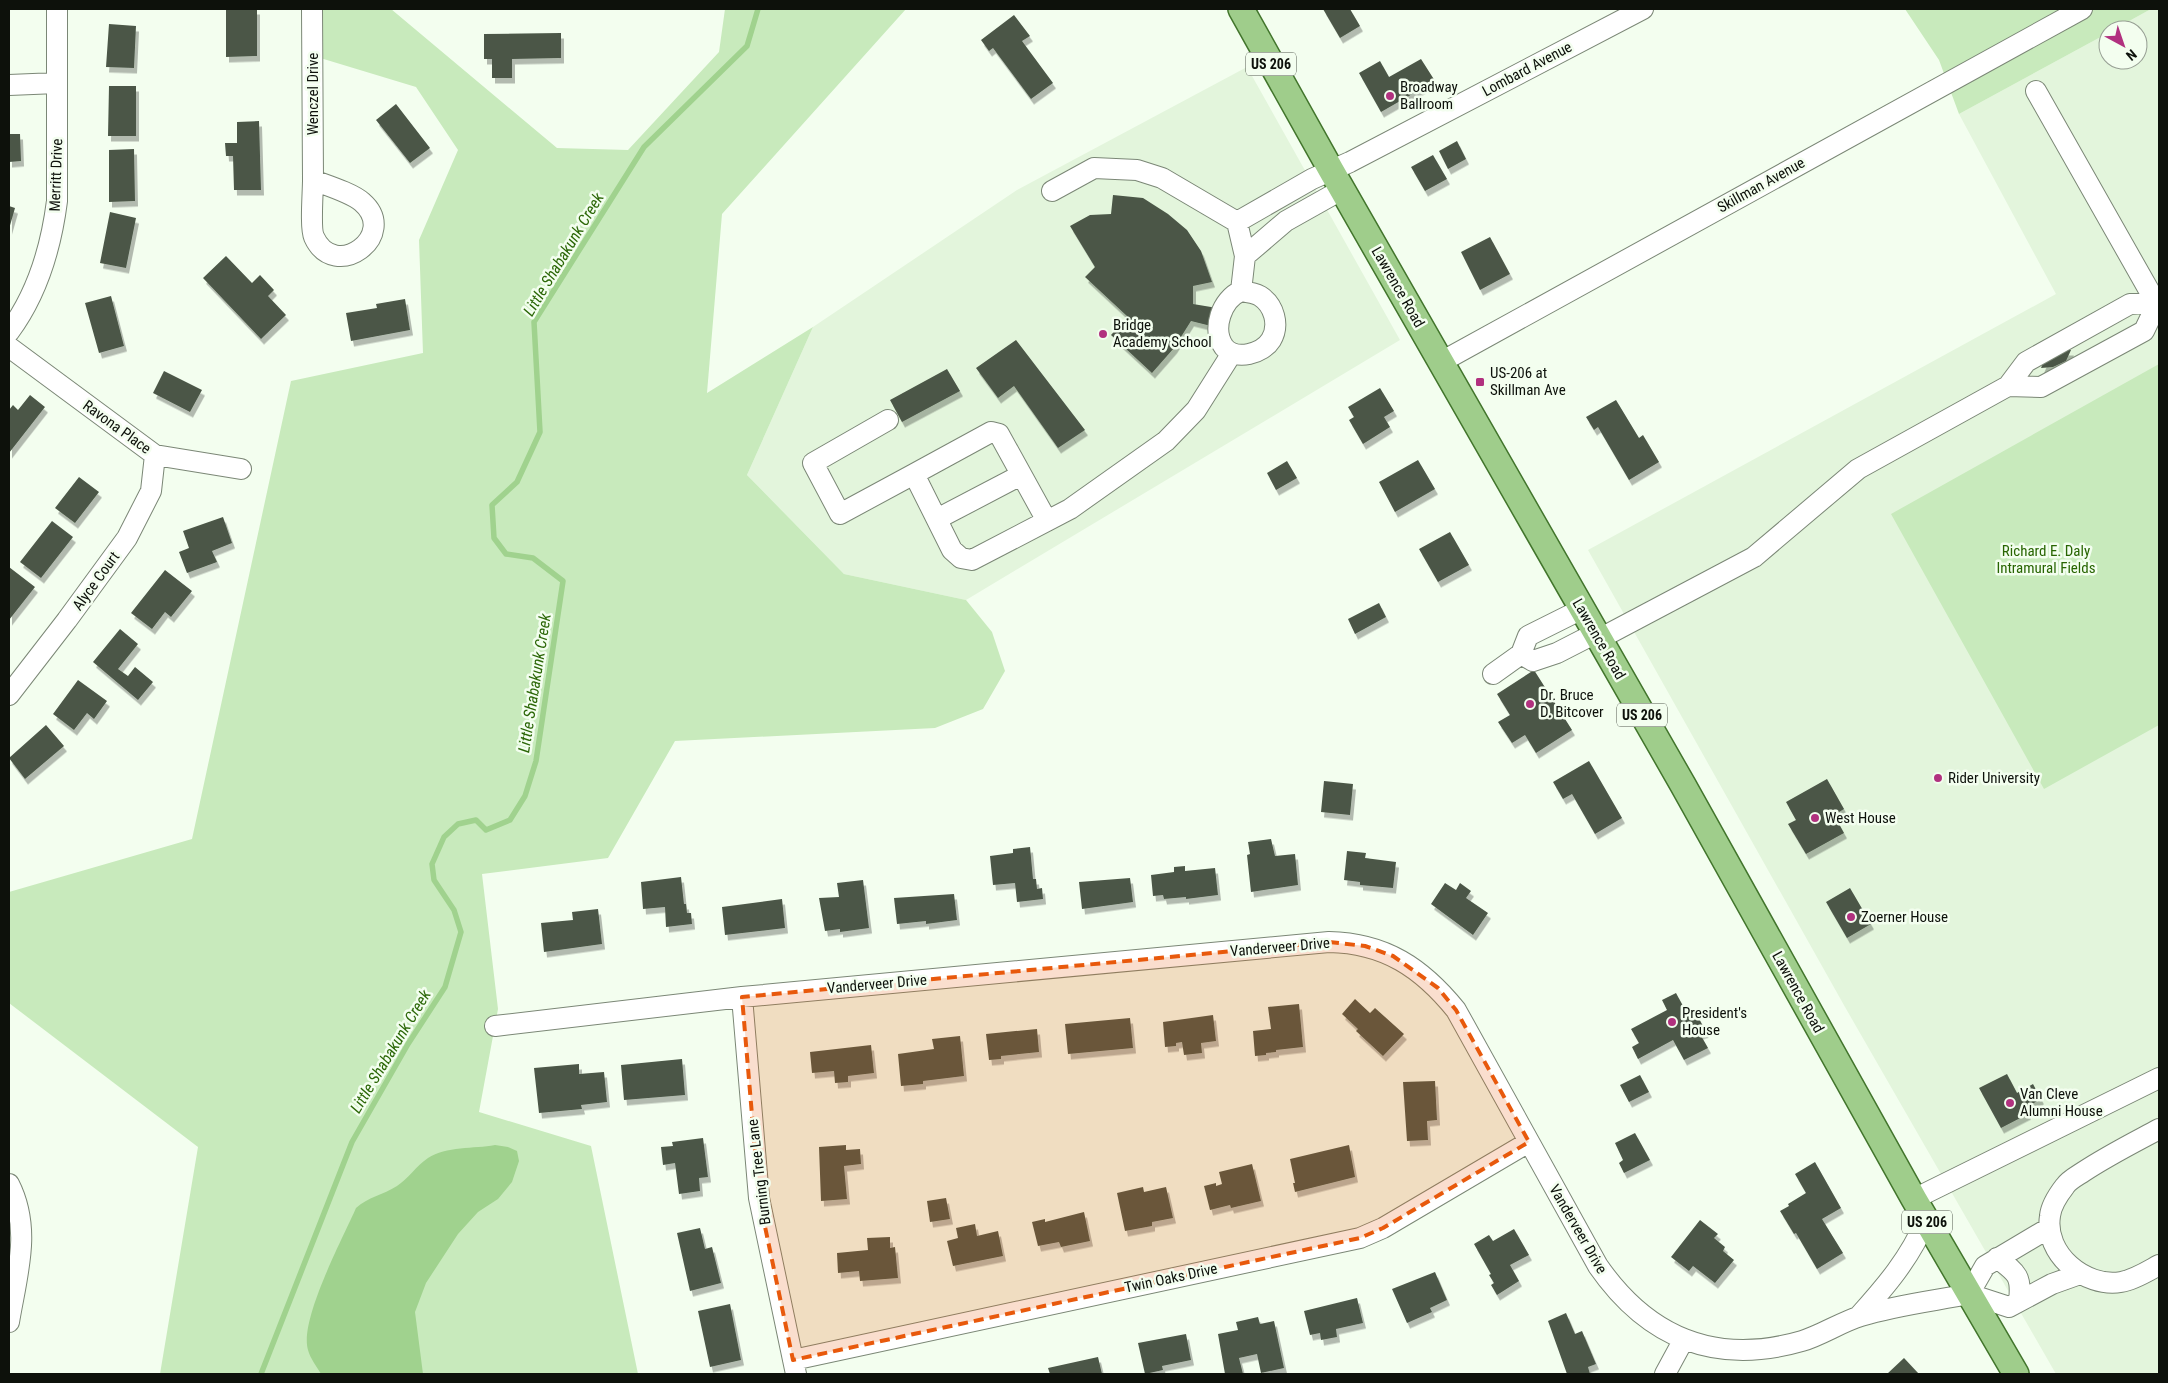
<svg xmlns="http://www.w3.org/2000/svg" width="2168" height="1383" viewBox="0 0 2168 1383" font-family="'Roboto Condensed',sans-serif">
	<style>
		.built { fill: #e3f5dc }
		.green { fill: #c8eabc }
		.water { fill: #a0d28e }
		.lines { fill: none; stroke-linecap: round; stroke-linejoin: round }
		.stream { stroke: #a0d28e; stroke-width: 5.5 }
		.building { fill: #4b5747; filter: url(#shadow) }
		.minor-casing { stroke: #7b8776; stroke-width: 22 }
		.major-casing { stroke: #42752c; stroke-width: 28 }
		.minor { stroke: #fff; stroke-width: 20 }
		.major { stroke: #9fcd8b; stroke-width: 25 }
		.marked { fill: #e8590c; fill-opacity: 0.2; stroke: #e8590c; stroke-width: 4; stroke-dasharray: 10 6; stroke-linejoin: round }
		.poi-dot { fill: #b1317f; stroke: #f3feef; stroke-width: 2 }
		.labels { text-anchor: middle; stroke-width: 5; stroke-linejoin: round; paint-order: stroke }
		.shield { fill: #f3feef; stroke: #52584f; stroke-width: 1 }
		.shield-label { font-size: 14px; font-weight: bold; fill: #0d110b }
		.street-label { font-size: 15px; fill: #0d110b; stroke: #f3feef }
		.poi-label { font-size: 15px; fill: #0d110b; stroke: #f3feef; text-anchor: start }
		.park-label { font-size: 15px; fill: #286502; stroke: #f3feef }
		.water-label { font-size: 16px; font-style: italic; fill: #2b6707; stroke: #f3feef }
	</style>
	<defs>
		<filter id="shadow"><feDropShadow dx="3" dy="5.5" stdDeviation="0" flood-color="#0004"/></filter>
	</defs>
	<rect width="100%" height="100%" fill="#f3feef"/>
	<path class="built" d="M2151,9H2159V1374H2056L1845,1007L1588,550L2056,294L1959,114L2108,33V60H2138V30H2113Z
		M1247,67L1400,340L966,600L844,574L747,475L813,327L1017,190Z"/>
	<path class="green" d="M317,9H391L557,148L628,150L719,52L725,9H906L722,214L707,393L813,327L747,475L844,574L966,600L992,632L1005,671L983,709L935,728L675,741L608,858L482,874L498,1009L479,1112L591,1146L638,1374H160L198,1147L9,1003V892L192,839L291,381L423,353L419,240L458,150L416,87L317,57Z
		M1905,9H2151L2113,30H2108V33L1959,114L1939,60Z
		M2159,364V725L2044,789L1891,514Z"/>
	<path class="water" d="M495,1145L508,1147L517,1151L519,1161L512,1182L498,1199L478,1212L458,1234L426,1283L415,1312L423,1374H321C317,1367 310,1358 308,1350C299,1320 343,1238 356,1208C368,1197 383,1195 397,1186C408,1179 416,1166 428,1158C446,1146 474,1149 495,1145Z"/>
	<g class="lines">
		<path class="stream" d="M261,1374L352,1142L408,1044L445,987L461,932L454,910L434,880L432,864L444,837L458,824L476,820L486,830L510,820L525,796L536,761L563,581L533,558L506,554L494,538L492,505L517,482L540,432L534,322L644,147L747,46L758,9"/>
	</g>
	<path class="building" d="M226,9H257V56L226,57Z
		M1323,9H1350L1360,26L1340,38Z
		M1014,15L1030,36L1022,41L1053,83L1031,99L993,48L989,51L981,40Z
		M109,24L136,26L134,68L106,67Z
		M561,33V58L512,59V78H492V59H484V34Z
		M1421,59L1435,81L1381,112L1359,73L1380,61L1389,77Z
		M109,86H136V136H108Z
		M396,104L430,148L410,163L376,120Z
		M259,121L261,190H234L233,156H226L225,143H237V122Z
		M9,134H20L21,161L9,162Z
		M1457,141L1466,159L1448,169L1439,151Z
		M134,149L135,201L109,202V150Z
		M1433,155L1447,179L1425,191L1411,167Z
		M1113,195L1143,198L1168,214L1187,230L1201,251L1212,282L1193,286V304L1223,309L1219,328L1191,321L1174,348L1152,373L1111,335L1128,317L1085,277L1095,267L1070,226L1090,215L1111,214Z
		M9,206L15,208L9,229Z
		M110,212L136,218L126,268L100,263Z
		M1490,237L1510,274L1480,290L1461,252Z
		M226,256L252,283L260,275L274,290L268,296L286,315L261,339L203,278Z
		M111,296L124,346L99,353L85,303Z
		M405,299L410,330L351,341L346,313L377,308L376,304Z
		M1016,340L1085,430L1058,448L1014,386L998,398L976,368Z
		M2059,350H2071L2066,361L2053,367L2041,368L2045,358Z
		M947,369L960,391L902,422L890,400Z
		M164,371L202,390L190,412L153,393Z
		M1380,388L1394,411L1384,417L1390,427L1363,444L1349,420L1354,417L1348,407Z
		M30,395L45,407L9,453V410L13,405L18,410Z
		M1616,400L1639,438L1643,435L1659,462L1629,480L1598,427L1594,430L1586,417Z
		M1418,460L1435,489L1395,512L1379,482Z
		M1287,461L1297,478L1276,490L1267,473Z
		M79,477L99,492L75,523L55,508Z
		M223,517L232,543L212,551L217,562L187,573L179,552L189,548L183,531Z
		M52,521L73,537L41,578L20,562Z
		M1450,532L1469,565L1438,582L1419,549Z
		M9,567L35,587L9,620Z
		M165,570L192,591L171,617L165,612L152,629L131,613Z
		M1379,603L1386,617L1355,634L1348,619Z
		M120,629L138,644L118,669L128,676L135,667L153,682L138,700L93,662Z
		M1534,670L1572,730L1536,753L1525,735L1512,743L1498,722L1510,715L1497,694Z
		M78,680L107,701L94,719L87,713L74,730L53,714Z
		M46,725L64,746L25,779L9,758Z
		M1589,761L1622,818L1595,834L1572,794L1563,799L1553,782Z
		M1827,779L1844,809L1834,815L1844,833L1806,854L1788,824L1796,820L1786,802Z
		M1324,781L1353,784L1350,815L1321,812Z
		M1271,839L1275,856L1295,854L1298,885L1251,892L1247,855L1250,854L1248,842Z
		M1030,847L1033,879H1036L1037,889L1042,888L1043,899L1017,902L1015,883L993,885L990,856L1013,853V849Z
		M1347,851L1366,853L1365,858L1396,862L1393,888L1360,885V882L1344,880Z
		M1185,866V871L1215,868L1218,895L1186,899V897L1164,899L1163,895L1153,896L1151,875L1174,872V867Z
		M681,877L684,904H686L687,913H691L692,924L666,927L665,907L643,909L641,882Z
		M1130,878L1133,902L1082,909L1079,882Z
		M863,880L869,928L840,932V929L825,931L819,898L839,897L837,883Z
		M1445,883L1456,890L1460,883L1471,891L1466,898L1488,913L1473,935L1431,904Z
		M1850,888L1871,924L1847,938L1826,902Z
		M954,894L957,920L926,924V921L897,924L894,898Z
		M782,899L785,928L725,935L722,907Z
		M598,909L602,944L544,952L541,923L573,920L572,912Z
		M1676,993L1683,1006L1686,1005L1691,1015L1696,1013L1706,1032L1700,1034L1708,1048L1684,1060L1673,1040L1638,1059L1632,1047L1639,1043L1631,1029L1667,1010L1662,1000Z
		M1355,999L1370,1013L1375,1008L1404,1034L1383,1056L1356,1031L1358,1029L1342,1014Z
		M1299,1004L1303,1047L1276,1050V1052L1266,1053V1055L1255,1056L1253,1031L1271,1029L1268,1007Z
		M1213,1015L1216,1041L1201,1043L1202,1053L1184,1055L1182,1042L1176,1043V1046L1165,1047L1163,1022Z
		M1130,1018L1133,1048L1068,1054L1065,1024Z
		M1037,1029L1039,1052L1001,1056V1059L989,1060L986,1034Z
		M960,1036L964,1076L923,1081V1084L901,1086L898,1054L934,1049L932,1039Z
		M871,1045L874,1073L848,1076V1082L835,1083L834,1071L812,1073L810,1052Z
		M682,1059L685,1095L624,1100L621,1065Z
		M579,1064V1074L604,1072L607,1102L581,1105L582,1109L539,1113L534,1068Z
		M2007,1074L2017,1093L2033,1084L2041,1099L2025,1108L2028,1114L2001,1128L1979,1088Z
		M1640,1075L1649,1092L1629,1102L1620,1085Z
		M1435,1081L1437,1120L1427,1121L1428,1140L1407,1141L1403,1082Z
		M1635,1133L1650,1160L1624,1173L1619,1163L1623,1160L1615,1143Z
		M703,1138L708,1177L699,1178L700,1191L679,1194L675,1163L663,1165L661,1147L673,1146L672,1142Z
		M846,1145V1150L860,1149L861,1164L844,1166L847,1199L821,1201L819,1147Z
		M1349,1145L1355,1177L1295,1192L1293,1183H1295L1290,1159Z
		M1815,1162L1841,1208L1822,1219L1843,1253L1817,1269L1796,1233L1794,1234L1780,1211L1789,1206L1788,1204L1806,1193L1795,1174Z
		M1252,1164L1261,1201L1231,1208L1230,1205L1210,1210L1204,1186L1216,1183V1186L1222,1184L1219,1172Z
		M1143,1187L1144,1192L1166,1187L1173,1218L1152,1222V1226L1125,1231L1117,1193Z
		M946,1198L950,1219L930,1222L927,1201Z
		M1084,1212L1090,1241L1061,1247L1059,1242L1038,1246L1032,1222L1045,1219V1222Z
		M1700,1220L1718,1234L1714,1238L1725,1247L1723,1251L1734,1260L1715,1283L1693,1266L1689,1271L1671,1257Z
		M975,1224L977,1236L998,1231L1003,1256L953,1266L947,1241L958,1238L956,1228Z
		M700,1228L705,1249L712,1247L721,1283L690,1291L677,1233Z
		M1514,1229L1529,1255L1510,1265L1519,1281L1497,1295L1491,1285L1494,1283L1489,1275L1491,1274L1474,1244L1489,1235L1493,1241Z
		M890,1237V1248L895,1247L898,1278L860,1281L859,1271L838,1273L837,1253L868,1250L867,1238Z
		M1435,1272L1447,1300L1430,1308L1432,1312L1407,1323L1392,1289Z
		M1357,1298L1363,1323L1336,1329L1337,1337L1321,1340L1320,1333L1310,1335L1304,1311Z
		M730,1304L741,1360L710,1367L698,1311Z
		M1566,1313L1575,1334L1582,1331L1596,1364L1588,1367L1590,1374H1567L1548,1321Z
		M1258,1317L1260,1324L1274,1321L1284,1368L1261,1373L1257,1354L1239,1358L1243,1374H1225L1218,1334L1238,1330L1236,1322Z
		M1186,1334L1191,1360L1162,1366L1163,1370L1145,1374L1138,1343Z
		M1098,1357L1102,1374H1050L1048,1368Z
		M1904,1358L1919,1374H1887Z"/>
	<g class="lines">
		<g class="minor-casing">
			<path id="minor" d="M312,9L313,180
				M9,85L57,83
				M2036,91L2159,308
				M313,180C326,185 352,193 362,202C400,235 335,283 314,237C310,228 313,192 313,180Z
				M1052,191L1094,168L1137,170L1162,178L1237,222L1245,256L1241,291
				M1237,222L1312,179L1350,162L1643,9
				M1245,256L1286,221L1343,189
				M1241,291C1247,292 1254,293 1260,296C1274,305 1280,325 1271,340C1263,353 1236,362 1224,347C1211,329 1222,299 1241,291Z
				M9,332C38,293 51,248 57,201V9
				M9,347L155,455L241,469
				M1441,362L2082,9
				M2008,386L2041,387L2144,331L2157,304
				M888,420L813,463L840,514L914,474
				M937,519L1021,475
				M1047,521L999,434L991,432L914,474L952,550L961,558L972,560L1070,509L1166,441L1196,410L1232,353
				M1582,609L1528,636L1521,654L1533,661L1557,653L1596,633
				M1599,639L1754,557L1858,469L2008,386L2026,362L2130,304L2159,302
				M1493,674L1521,654
				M9,695L67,620L127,538L151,491L155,455
				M742,997L759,1198L796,1374
				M495,1026L742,997L1329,942C1385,943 1422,968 1456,1010L1598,1266C1648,1338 1716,1366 1802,1341C1822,1335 1841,1322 1861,1316C1896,1305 1933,1301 1969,1294
				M2159,1129C2133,1143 2107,1156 2083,1172C2077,1176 2069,1180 2065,1186C2058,1195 2051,1205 2050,1216C2044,1254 2085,1288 2121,1282C2134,1280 2148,1271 2159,1265
				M9,1184C32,1229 17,1274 9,1322
				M1914,1199L2159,1078
				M1997,1258C2017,1273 2022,1276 2019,1301
				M1969,1294L2009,1307L2052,1284L2080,1274
				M1969,1294L1985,1266L2049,1228
				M1859,1316C1886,1286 1910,1258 1926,1220
				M793,1360L1360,1238L1383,1228L1529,1142
				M1665,1374L1684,1339"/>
		</g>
		<g class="major-casing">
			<path id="major" d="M1241,9L1331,170L1683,785L1914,1199L2016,1374"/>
		</g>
		<use href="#minor" class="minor"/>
		<use href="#major" class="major"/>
	</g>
	<path class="marked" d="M1329,942L1365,946L1393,956L1438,988L1456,1010L1529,1142L1383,1228L1360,1238L793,1360L759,1198L742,997Z"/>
	<g class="poi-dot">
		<circle cx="1390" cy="96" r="5"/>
		<circle cx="1103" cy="334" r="5"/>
		<rect x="1475" y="377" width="10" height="10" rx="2.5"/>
		<circle cx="1530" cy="704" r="5"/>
		<circle cx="1938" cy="778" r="5"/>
		<circle cx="1815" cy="818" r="5"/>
		<circle cx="1851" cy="917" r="5"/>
		<circle cx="1672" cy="1022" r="5"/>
		<circle cx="2010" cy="1103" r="5"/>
	</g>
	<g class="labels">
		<g class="shield">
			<rect x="1246" y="52.5" width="50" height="23" rx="4"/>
			<rect x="1617" y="703.5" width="50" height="23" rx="4"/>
			<rect x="1902" y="1210.5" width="50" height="23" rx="4"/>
		</g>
		<g class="shield-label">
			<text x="1271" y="69">US 206</text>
			<text x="1642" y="720">US 206</text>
			<text x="1927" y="1227">US 206</text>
		</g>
		<g class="street-label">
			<text transform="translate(1527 69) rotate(-28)" y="5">Lombard Avenue</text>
			<text transform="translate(313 94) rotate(-90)" y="5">Wenczel Drive</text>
			<text transform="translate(56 175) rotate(-88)" y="5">Merritt Drive</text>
			<text transform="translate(1761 185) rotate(-29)" y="5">Skillman Avenue</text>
			<text transform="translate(1398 287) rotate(60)" y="5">Lawrence Road</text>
			<text transform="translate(117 427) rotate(36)" y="5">Ravona Place</text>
			<text transform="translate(96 581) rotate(-54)" y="5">Alyce Court</text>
			<text transform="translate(1599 639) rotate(60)" y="5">Lawrence Road</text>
			<text transform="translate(1280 947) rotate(-5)" y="5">Vanderveer Drive</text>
			<text transform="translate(877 984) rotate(-5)" y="5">Vanderveer Drive</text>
			<text transform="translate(1798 992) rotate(61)" y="5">Lawrence Road</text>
			<text transform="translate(759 1172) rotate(-97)" y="5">Burning Tree Lane</text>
			<text transform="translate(1578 1229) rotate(60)" y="5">Vanderveer Drive</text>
			<text transform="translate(1171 1278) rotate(-12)" y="5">Twin Oaks Drive</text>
		</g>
		<g class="poi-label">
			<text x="1400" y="92">Broadway<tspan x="1400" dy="17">Ballroom</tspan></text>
			<text x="1113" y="330">Bridge<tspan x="1113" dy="17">Academy School</tspan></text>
			<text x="1490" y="378">US-206 at<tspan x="1490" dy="17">Skillman Ave</tspan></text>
			<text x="1540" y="700">Dr. Bruce<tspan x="1540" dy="17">D. Bitcover</tspan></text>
			<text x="1948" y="783">Rider University</text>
			<text x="1825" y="823">West House</text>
			<text x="1861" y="922">Zoerner House</text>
			<text x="1682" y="1018">President's<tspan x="1682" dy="17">House</tspan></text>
			<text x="2020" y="1099">Van Cleve<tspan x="2020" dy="17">Alumni House</tspan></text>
		</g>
		<g class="park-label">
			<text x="2046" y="556">Richard E. Daly<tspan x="2046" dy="17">Intramural Fields</tspan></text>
		</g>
		<g class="water-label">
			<text transform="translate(563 254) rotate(-59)" y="6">Little Shabakunk Creek</text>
			<text transform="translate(534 683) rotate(-81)" y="6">Little Shabakunk Creek</text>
			<text transform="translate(390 1051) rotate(-59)" y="6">Little Shabakunk Creek</text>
		</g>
	</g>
	<rect width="2168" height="1383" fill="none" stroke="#0d110b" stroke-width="20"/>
	<g transform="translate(2123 45) rotate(140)"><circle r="24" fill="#f3feef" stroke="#979f94"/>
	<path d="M0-4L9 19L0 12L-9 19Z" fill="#b1317f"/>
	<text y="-8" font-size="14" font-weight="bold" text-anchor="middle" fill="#0d110b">N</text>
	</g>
</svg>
